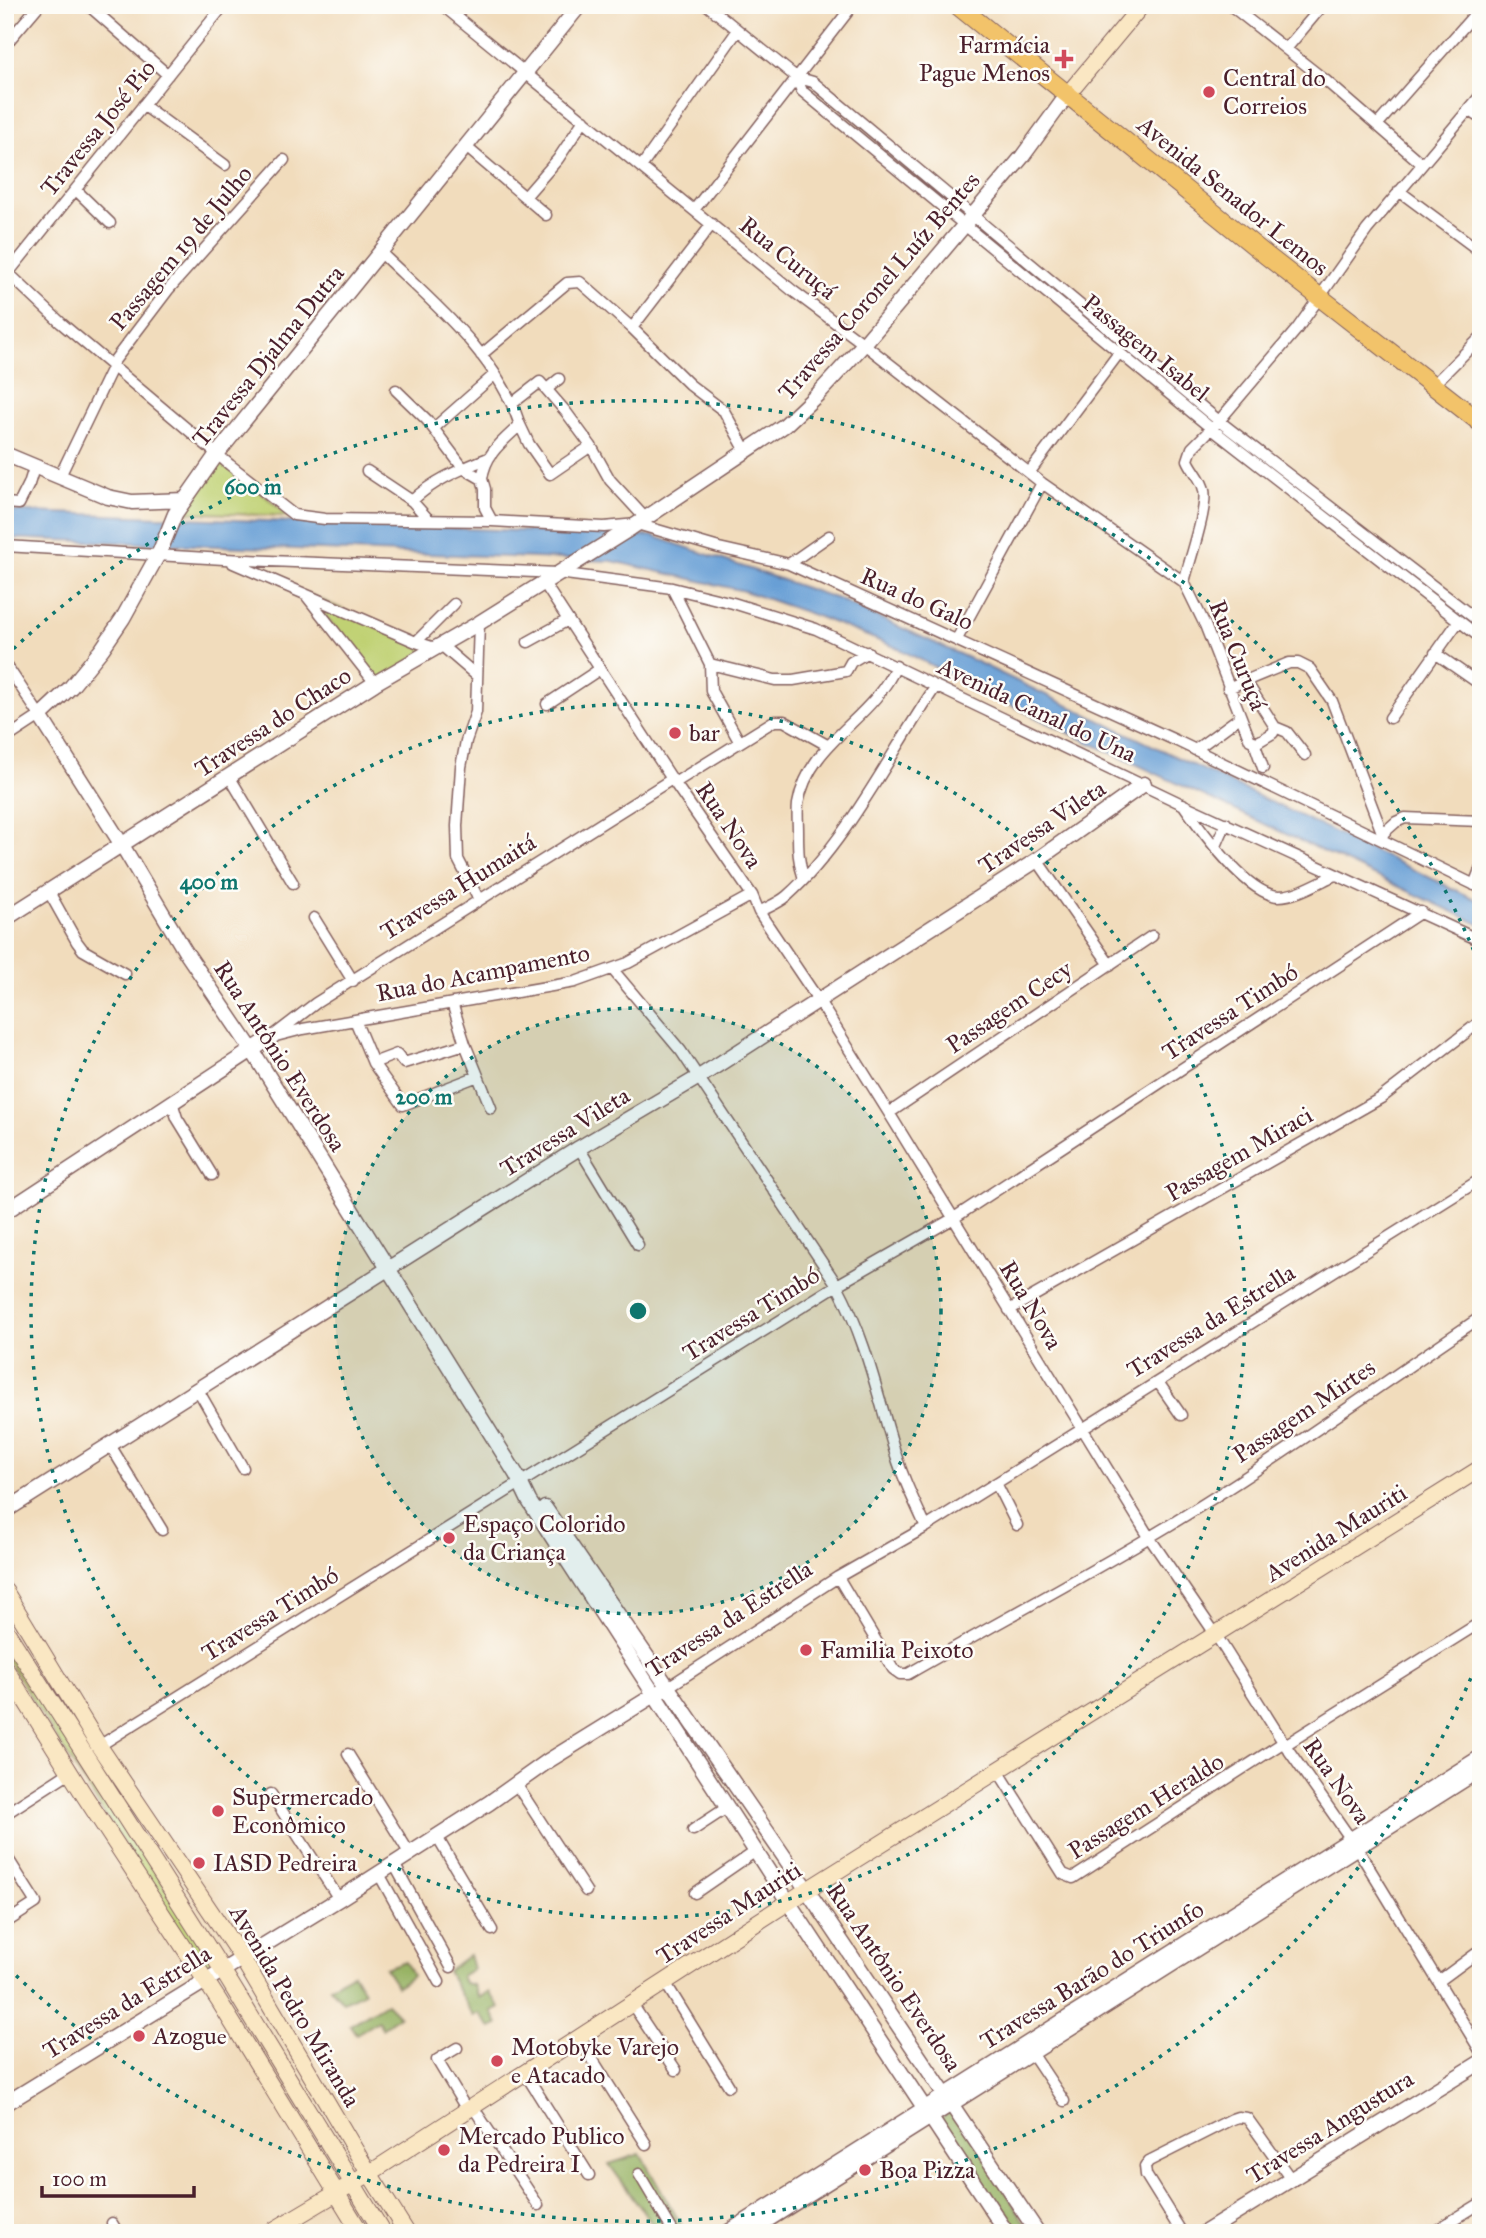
<svg xmlns="http://www.w3.org/2000/svg" width="1486" height="2238" viewBox="0 0 1486 2238" font-family="'IM FELL Great Primer',serif">
	<style>
		.green { fill: #c0d173; stroke: #85784f; stroke-width: 2 }
		.forest { fill: #98b365; stroke: #716948; stroke-width: 2 }
		.water { fill: #679fd5; stroke: #585f80; stroke-width: 2 }
		.lines { fill: none; stroke-linecap: round; stroke-linejoin: round }
		.stream { stroke: #679fd5; stroke-width: 2.5 }
		.minor-casing { stroke: #84615e; stroke-width: 13 }
		.tertiary-casing { stroke: #84615e; stroke-width: 17 }
		.secondary-casing { stroke: #84615e; stroke-width: 18 }
		.primary-casing { stroke: #84615e; stroke-width: 20 }
		.minor { stroke: #fff; stroke-width: 10 }
		.tertiary { stroke: #fff; stroke-width: 14 }
		.secondary { stroke: #fae7c3; stroke-width: 16 }
		.primary { stroke: #f2c36a; stroke-width: 18 }
		.ring { fill: none; stroke: #0f766e; stroke-width: 3.5; stroke-dasharray: 3.5 7 }
		.poi-dot { fill: #d1495b; stroke: #fdfcf7; stroke-width: 2.5 }
		.labels { text-anchor: middle; stroke-width: 5; stroke-linejoin: round; paint-order: stroke }
		.poi-label { font-size: 24px; fill: #4a1f2b; stroke: #fdfcf7; text-anchor: start }
		.street-label { font-size: 24px; fill: #4a1f2b; stroke: #fdfcf7 }
		.centre { fill: #0f766e; stroke: #fdfcf7; stroke-width: 3.5 }
		.ring-label { font-size: 21px; text-anchor: middle; font-weight: bold; fill: #0f766e; stroke: #fdfcf7; stroke-width: 5; stroke-linejoin: round; paint-order: stroke }
	</style>
	<rect width="100%" height="100%" fill="#fdfcf7"/>
	<filter id="ink" filterUnits="userSpaceOnUse"><feTurbulence type="fractalNoise" baseFrequency=".0143" numOctaves="2"/><feDisplacementMap in="SourceGraphic" scale="14" xChannelSelector="R" yChannelSelector="G"/><feConvolveMatrix kernelMatrix="1 2 1 2 8 2 1 2 1" color-interpolation-filters="sRGB"/></filter>
	<filter id="wash" filterUnits="userSpaceOnUse"><feTurbulence type="fractalNoise" baseFrequency=".00686" numOctaves="4" result="noise"/><feDisplacementMap in="SourceGraphic" scale="28" xChannelSelector="R" yChannelSelector="G"/><feGaussianBlur stdDeviation="1.57" result="paint"/><feColorMatrix in="noise" values="0 0 0 0 0 0 0 0 0 0 0 0 0 0 0 0 0 1.4 0 .05"/><feComposite in="paint" operator="in"/></filter>
	<g filter="url(#wash)">
		<rect width="100%" height="100%" fill="#f1dcbc"/>
		<path class="green" d="M216,452L288,516L178,512Z
			M308,594L429,648L380,684Z
			M5,1635L217,1967L205,1974L5,1656Z"/>
		<path class="forest" d="M469,1955L473,1969L461,1976L464,1983L473,1985L479,1998L489,1991L500,2008L492,2012L498,2025L491,2028L479,2013L473,2016L447,1971Z
			M405,1961L412,1976L397,1986L385,1968Z
			M353,1973L364,1992L343,2002L330,1987Z
			M386,2003L399,2016L382,2029L378,2021L356,2034L350,2025Z
			M955,2108L1031,2233H1016L935,2123Z
			M640,2154L686,2233H659L609,2164Z"/>
		<path class="water" d="M5,511L653,536L838,599L979,663L1481,902V925L1039,719L895,647L814,615L744,591L612,561L5,538Z"/>
		<g class="lines">
			<path class="stream" d="M940,679L944,671"/>
		</g>
	</g>
	<g filter="url(#ink)">
		<g class="lines">
			<g class="minor-casing">
				<path id="minor" d="M88,5L168,75
					M442,5L793,291L864,344L1042,483L1184,582L1205,625L1250,740L1258,742L1273,733L1275,727L1245,680
					M707,5L796,77L813,82L1219,421L1481,623
					M1230,5L1325,80L1422,164
					M5,45L39,5
					M1286,49L1323,5
					M796,77L802,91L1212,429L1481,638
					M143,105L225,165
					M1469,110L1481,118
					M1378,124L1481,7
					M465,146L546,215
					M641,167L738,30
					M76,190L110,223
					M1399,191L1481,252
					M525,197L558,159L584,120
					M694,210L853,5
					M380,252C433,303 497,354 520,425C502,442 485,454 482,479
					M5,270L61,323L230,465L294,515L325,519L492,521L604,527L637,524L719,548L789,564L1177,741L1481,888
					M5,277L224,5
					M632,328L712,224
					M481,355L567,283L580,282L632,328L690,385L724,411L746,451
					M111,365L168,290L284,160
					M1433,385L1481,337
					M547,389L559,379
					M396,390L427,420L463,468L482,479L485,489V508L492,521
					M513,403L540,382L566,412L591,446L610,480L645,518
					M520,425L529,444L550,474L591,446
					M434,428L494,375
					M367,471L412,501L429,520
					M1029,473L1119,353
					M59,478L110,372
					M412,501C433,480 462,469 488,458
					M5,503L19,504L29,484L34,468
					M5,546L224,559L558,573L672,588L733,603L816,629L1182,804L1481,941
					M233,563L416,642L435,648
					M789,564L829,536
					M1184,582C1189,562 1208,508 1204,490C1202,479 1192,470 1188,460L1192,448L1219,421L1297,329L1367,230L1481,95
					M544,583L672,779L752,895L759,912L819,1001L889,1113L1149,1537L1216,1635L1285,1745L1357,1848L1481,2052
					M672,588L710,664L711,691L739,741
					M305,594L375,683
					M957,639L1042,483
					M416,642L454,604
					M528,642L568,620
					M441,645L477,676
					M1435,653L1481,685
					M5,663L40,716L5,739
					M710,664L775,680H793L846,671L851,662L868,652
					M1228,688L1289,663H1298L1310,669L1332,701L1383,835
					M547,704L600,669
					M1390,718L1458,622
					M1275,727L1287,732L1305,755
					M1254,742L1263,768
					M1195,750L1240,717
					M229,776L293,883
					M676,782L774,721H784L827,745
					M1183,804C1201,830 1247,895 1279,896C1297,896 1319,882 1335,875
					M1379,837L1396,822L1405,818L1481,821
					M1216,846L1226,823
					M1037,860L1110,965
					M804,879C798,862 798,849 798,831C798,822 797,813 798,804C809,741 872,721 896,666
					M1474,885L1481,867
					M49,892L77,942L83,950L125,974
					M479,900L458,859L457,826L461,767L466,741L476,712L479,623
					M759,912C768,907 779,903 787,896C846,844 891,752 936,686
					M314,918L353,981
					M613,970L681,1051L837,1285C864,1335 876,1388 892,1442C900,1472 913,1499 926,1527
					M452,1003L465,1044L491,1108
					M355,1020L373,1063L403,1105L478,1076
					M277,1033L316,1003L672,779
					M272,1037L303,1029L575,982L628,963L752,895
					M373,1063L397,1054L404,1063L465,1044
					M172,1102L177,1118L212,1175
					M889,1113L1152,936
					M579,1148L638,1245
					M1009,1310L1381,1098L1481,1021
					M1158,1382L1181,1415
					M198,1390L243,1468
					M110,1445L162,1530
					M996,1483L1017,1525
					M838,1577L893,1669L900,1674H908C988,1628 1069,1585 1148,1538C1263,1470 1371,1391 1481,1317
					M668,1687L838,1577L926,1527L1481,1179
					M1285,1745L1481,1622
					M99,1746L837,1285L954,1218L1421,912
					M348,1754L410,1854
					M997,1769L1063,1874L1073,1878L1284,1742
					M516,1784L586,1891
					M271,1794L339,1899
					M5,1814L70,1772
					M693,1830L728,1807
					M437,1837L492,1930
					M5,1854L36,1903L5,1923
					M394,1864L451,1967
					M379,1874L439,1982
					M695,1893L756,1851
					M1439,1981L1481,1950
					M665,1982L729,2086
					M632,2004L676,2070
					M579,2038L646,2144
					M457,2048L437,2060L467,2110
					M1032,2053L1064,2101
					M525,2073L589,2175
					M473,2107L538,2205
					M639,2174L674,2233
					M112,2223L118,2233
					M1182,2233L1146,2175L1145,2166L1149,2161L1232,2119L1238,2117L1247,2118L1290,2178
					M1432,2233L1481,2203"/>
			</g>
			<g class="tertiary-casing">
				<path id="tertiary" d="M580,5L217,454L175,514L160,551L123,618L102,649L71,687L40,716L122,845L185,951L252,1050L516,1474L529,1501L789,1903L1007,2233
					M5,454L108,497L132,502L185,500
					M5,919L375,683L479,623L631,528L785,425L819,393L864,344L1022,157L1068,94
					M5,1212L272,1037
					M545,1508L807,1890L1038,2233
					M5,1511L579,1148L699,1077L1037,860L1144,784
					M5,2104L339,1899L489,1803L548,1761L661,1691
					M727,2233L1481,1757
					M747,2233L1481,1769
					M1204,2233L1481,2062"/>
			</g>
			<g class="secondary-casing">
				<path id="secondary" d="M1068,94L1142,5
					M5,1591L99,1746L242,1958L361,2160L407,2233
					M5,1629L223,1971L383,2233
					M5,1668L84,1795L219,2001L361,2233
					M269,2233L370,2173L807,1890L1481,1468"/>
			</g>
			<g class="primary-casing">
				<path id="primary" d="M957,5L1267,256L1481,423"/>
			</g>
			<use href="#minor" class="minor"/>
			<use href="#tertiary" class="tertiary"/>
			<use href="#secondary" class="secondary"/>
			<use href="#primary" class="primary"/>
		</g>
	</g>
	<circle cx="638" cy="1311" r="303" fill="#0f766e" fill-opacity=".12"/>
	<g class="ring">
		<circle cx="638" cy="1311" r="303"/>
		<circle cx="638" cy="1311" r="607"/>
		<path d="M1479 1659A910 910 0 0 1 6 1966M6 656A910 910 0 0 1 1479 963"/>
	</g>
	<g class="poi-dot">
		<path d="M1060.5 48.5h7v7h7v7h-7v7h-7v-7h-7v-7h7z"/>
		<circle cx="1209" cy="92" r="7"/>
		<circle cx="675" cy="733" r="7"/>
		<circle cx="449" cy="1538" r="7"/>
		<circle cx="806" cy="1650" r="7"/>
		<circle cx="218" cy="1811" r="7"/>
		<circle cx="199" cy="1863" r="7"/>
		<circle cx="139" cy="2036" r="7"/>
		<circle cx="497" cy="2061" r="7"/>
		<circle cx="444" cy="2150" r="7"/>
		<circle cx="865" cy="2170" r="7"/>
	</g>
	<g class="labels">
		<g class="poi-label">
			<text x="1050" y="53" text-anchor="end">Farmácia<tspan x="1050" dy="28">Pague Menos</tspan></text>
			<text x="1223" y="86">Central do<tspan x="1223" dy="28">Correios</tspan></text>
			<text x="689" y="741">bar</text>
			<text x="463" y="1532">Espaço Colorido<tspan x="463" dy="28">da Criança</tspan></text>
			<text x="820" y="1658">Familia Peixoto</text>
			<text x="232" y="1805">Supermercado<tspan x="232" dy="28">Econômico</tspan></text>
			<text x="213" y="1871">IASD Pedreira</text>
			<text x="153" y="2044">Azogue</text>
			<text x="511" y="2055">Motobyke Varejo<tspan x="511" dy="28">e Atacado</tspan></text>
			<text x="458" y="2144">Mercado Publico<tspan x="458" dy="28">da Pedreira I</tspan></text>
			<text x="879" y="2178">Boa Pizza</text>
		</g>
		<g class="street-label">
			<text transform="translate(98 128) rotate(-51)" y="8">Travessa José Pio</text>
			<text transform="translate(1233 196) rotate(39)" y="8">Avenida Senador Lemos</text>
			<text transform="translate(181 248) rotate(-50)" y="8">Passagem 19 de Julho</text>
			<text transform="translate(788 258) rotate(39)" y="8">Rua Curuçá</text>
			<text transform="translate(879 286) rotate(-49)" y="8">Travessa Coronel Luíz Bentes</text>
			<text transform="translate(1146 348) rotate(39)" y="8">Passagem Isabel</text>
			<text transform="translate(268 356) rotate(-51)" y="8">Travessa Djalma Dutra</text>
			<text transform="translate(917 599) rotate(24)" y="8">Rua do Galo</text>
			<text transform="translate(1238 655) rotate(68)" y="8">Rua Curuçá</text>
			<text transform="translate(1037 710) rotate(25)" y="8">Avenida Canal do Una</text>
			<text transform="translate(273 722) rotate(-33)" y="8">Travessa do Chaco</text>
			<text transform="translate(729 825) rotate(56)" y="8">Rua Nova</text>
			<text transform="translate(1042 827) rotate(-34)" y="8">Travessa Vileta</text>
			<text transform="translate(458 887) rotate(-32)" y="8">Travessa Humaitá</text>
			<text transform="translate(483 973) rotate(-11)" y="8">Rua do Acampamento</text>
			<text transform="translate(1009 1007) rotate(-34)" y="8">Passagem Cecy</text>
			<text transform="translate(1230 1012) rotate(-33)" y="8">Travessa Timbó</text>
			<text transform="translate(280 1056) rotate(57)" y="8">Rua Antônio Everdosa</text>
			<text transform="translate(565 1132) rotate(-32)" y="8">Travessa Vileta</text>
			<text transform="translate(1239 1154) rotate(-30)" y="8">Passagem Miraci</text>
			<text transform="translate(1031 1305) rotate(59)" y="8">Rua Nova</text>
			<text transform="translate(751 1314) rotate(-32)" y="8">Travessa Timbó</text>
			<text transform="translate(1211 1321) rotate(-32)" y="8">Travessa da Estrella</text>
			<text transform="translate(1304 1411) rotate(-34)" y="8">Passagem Mirtes</text>
			<text transform="translate(1336 1533) rotate(-32)" y="8">Avenida Mauriti</text>
			<text transform="translate(270 1614) rotate(-32)" y="8">Travessa Timbó</text>
			<text transform="translate(729 1619) rotate(-33)" y="8">Travessa da Estrella</text>
			<text transform="translate(1337 1781) rotate(55)" y="8">Rua Nova</text>
			<text transform="translate(1146 1806) rotate(-32)" y="8">Passagem Heraldo</text>
			<text transform="translate(729 1913) rotate(-33)" y="8">Travessa Mauriti</text>
			<text transform="translate(1092 1975) rotate(-32)" y="8">Travessa Barão do Triunfo</text>
			<text transform="translate(894 1977) rotate(56)" y="8">Rua Antônio Everdosa</text>
			<text transform="translate(127 2002) rotate(-32)" y="8">Travessa da Estrella</text>
			<text transform="translate(295 2006) rotate(59)" y="8">Avenida Pedro Miranda</text>
			<text transform="translate(1330 2127) rotate(-32)" y="8">Travessa Angustura</text>
		</g>
	</g>
	<circle cx="638" cy="1311" r="10" class="centre"/>
	<g class="ring-label">
		<text x="253" y="494">600 m</text>
		<text x="209" y="889">400 m</text>
		<text x="424" y="1104">200 m</text>
	</g>
	<rect width="1486" height="2238" fill="none" stroke="#fdfcf7" stroke-width="28"/>
	<path d="M42 2186v10h152v-10" fill="none" stroke="#4a1f2b" stroke-width="3.5"/>
	<text x="52" y="2186" font-size="21" fill="#4a1f2b" stroke="#fdfcf7" stroke-width="5" paint-order="stroke">100 m</text>
</svg>
